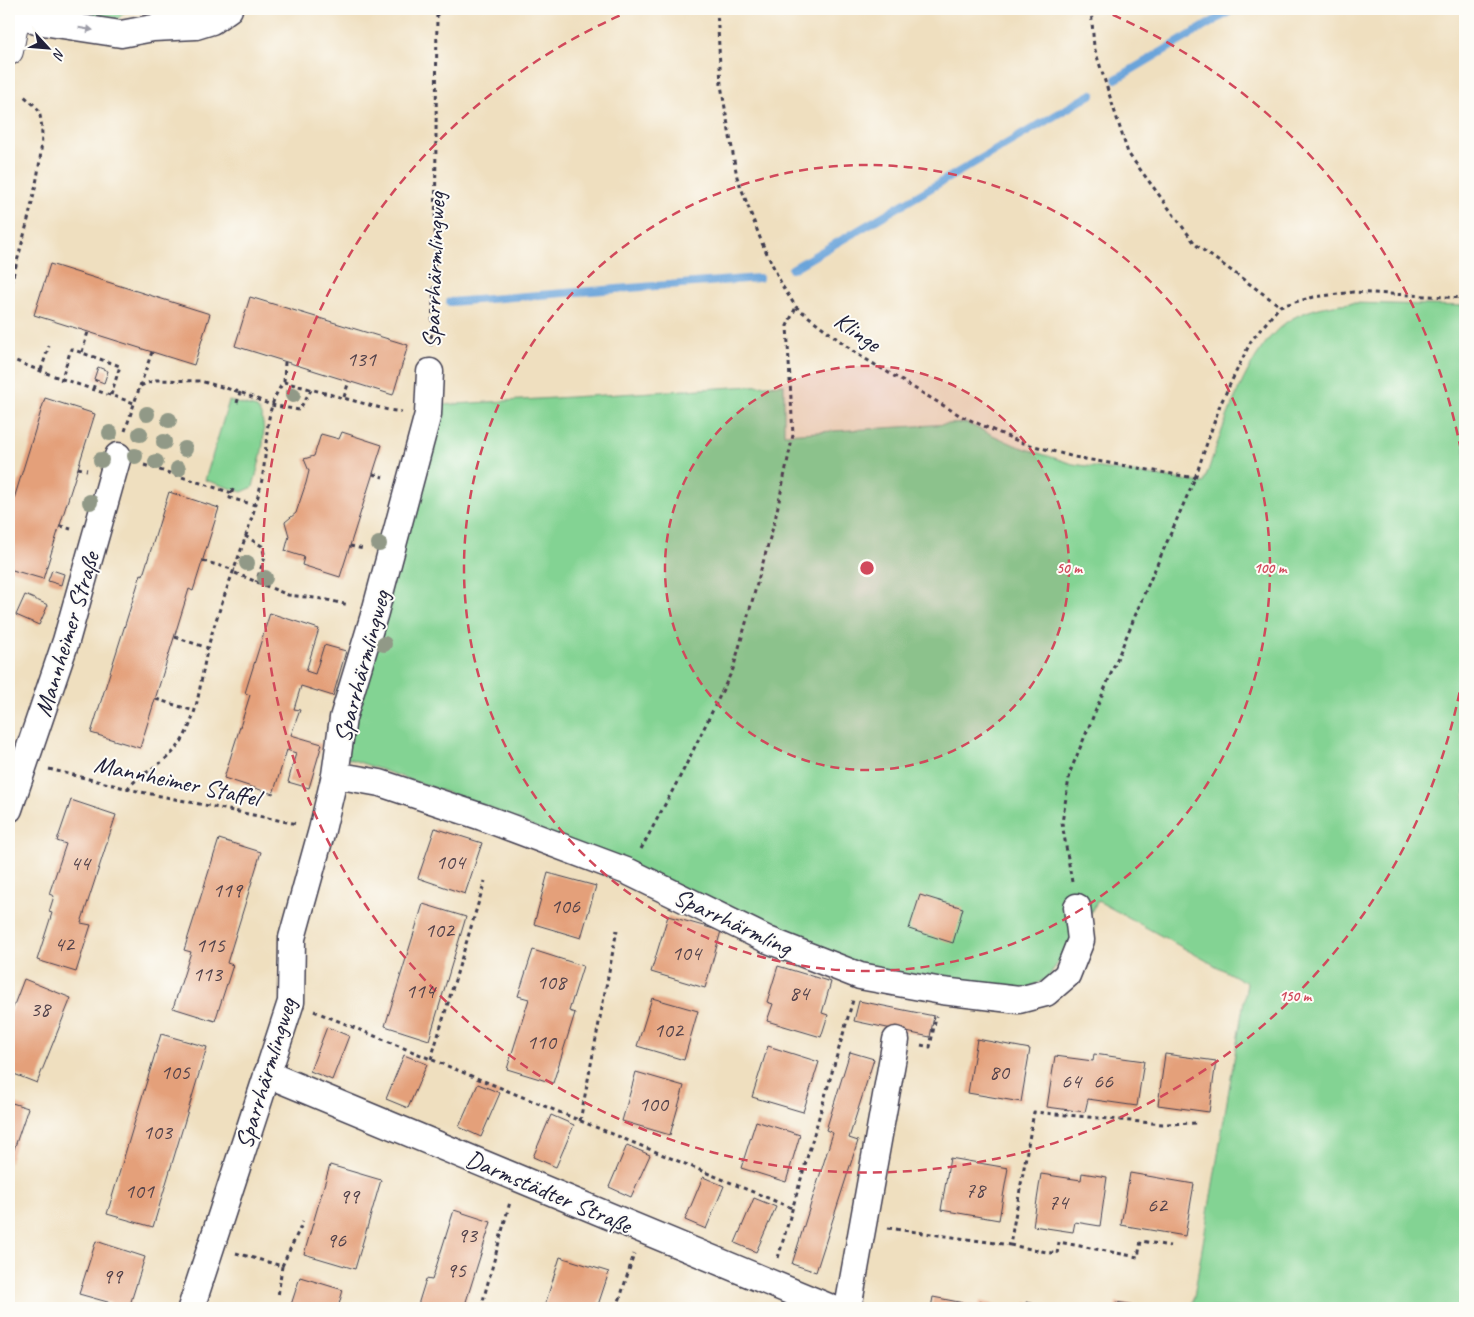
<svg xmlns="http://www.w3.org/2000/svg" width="1474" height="1317" viewBox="0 0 1474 1317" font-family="Caveat,sans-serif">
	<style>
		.green { fill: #83d393; stroke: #527a67 }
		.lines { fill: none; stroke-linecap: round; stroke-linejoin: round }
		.stream { stroke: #6ba4da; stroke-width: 8 }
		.building { fill: #e4a07a }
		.minor-casing { stroke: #413e4f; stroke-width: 29 }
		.major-casing { stroke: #413e4f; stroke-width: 30 }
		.path { stroke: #413e4f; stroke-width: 3; stroke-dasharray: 4 4; stroke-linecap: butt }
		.minor { stroke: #fff; stroke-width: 26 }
		.major { stroke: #fff; stroke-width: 28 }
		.tree { fill: #919987 }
		.oneway { fill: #9c9ca7 }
		.ring { fill: none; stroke: #d1495b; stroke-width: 2.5; stroke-dasharray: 9 6 }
		.labels { text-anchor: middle; stroke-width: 4; stroke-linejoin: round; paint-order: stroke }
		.number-label { font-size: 22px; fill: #52424b }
		.street-label { font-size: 25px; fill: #22223b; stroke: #fdfcf7 }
		.centre { fill: #d1495b; stroke: #fdfcf7; stroke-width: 2.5 }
		.ring-label { font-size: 15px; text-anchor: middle; font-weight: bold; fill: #d1495b; stroke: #fdfcf7; stroke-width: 4; stroke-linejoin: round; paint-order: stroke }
	</style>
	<rect width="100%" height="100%" fill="#fdfcf7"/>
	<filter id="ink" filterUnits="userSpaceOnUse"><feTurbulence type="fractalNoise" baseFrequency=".02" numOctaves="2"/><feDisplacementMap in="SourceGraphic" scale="10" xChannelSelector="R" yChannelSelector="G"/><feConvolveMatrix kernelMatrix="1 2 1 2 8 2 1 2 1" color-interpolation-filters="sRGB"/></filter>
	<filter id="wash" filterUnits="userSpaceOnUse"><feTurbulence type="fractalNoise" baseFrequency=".0096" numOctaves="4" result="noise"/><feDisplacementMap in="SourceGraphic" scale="20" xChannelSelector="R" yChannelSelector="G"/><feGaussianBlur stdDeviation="1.12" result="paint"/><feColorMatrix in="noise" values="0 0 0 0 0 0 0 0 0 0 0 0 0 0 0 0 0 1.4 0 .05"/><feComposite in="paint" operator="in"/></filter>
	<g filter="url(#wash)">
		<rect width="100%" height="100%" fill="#efdfbf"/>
		<path class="green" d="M44,9H127L118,19L43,12Z
			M1351,303L1465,306V1308H1192L1247,983L1098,901L1048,978L1020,992L857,968L486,806L347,758L352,720L440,405L784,384V434L966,423L1017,446L1073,464L1204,483C1220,436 1248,342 1293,318C1312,308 1330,305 1351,303Z
			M229,401L257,408C272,429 258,465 253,487L242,492L205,480Z"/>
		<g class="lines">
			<path class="stream" d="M1116,79L1234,9
				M792,269L1092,94
				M450,302L759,278"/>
		</g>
		<g id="blocks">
			<path class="building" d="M50,264L210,314L194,365L34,315Z
				M250,297L408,345L393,395L235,346Z
				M98,367L108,371L104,383L94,379Z
				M45,398L95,414L43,579L9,569V515Z
				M342,432L382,445L340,577L302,565L304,557L285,551L289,536L285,522L296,513L306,483L309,471L304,459L314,456L321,434L339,439Z
				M169,492L219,508L193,591L189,589L140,748L91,733L141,574L143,575Z
				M52,570L64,574L61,585L48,581Z
				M25,595L48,605L39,625L16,615Z
				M270,613L319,629L306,671L315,674L324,645L346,651L333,696L301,686L294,709L300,710L291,735L322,744L309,788L288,782L296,753L287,750L273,794L224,778L250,695L245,693Z
				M71,800L116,815L81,923L91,925L76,972L37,960L52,913L49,912L54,896L49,894L66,844L57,841Z
				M435,828L482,843L465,894L418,878Z
				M219,839L261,852L227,963L233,965L215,1021L173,1008L191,952L184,950Z
				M548,873L596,886L581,938L534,924Z
				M920,895L963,908L953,943L909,929Z
				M423,904L466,917L429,1040L385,1026Z
				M668,916L721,931L705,988L651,972Z
				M533,950L583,966L569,1011L575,1013L553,1083L507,1069L529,999L518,996Z
				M778,966L831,982L822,1013L828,1015L821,1037L767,1021L773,1004L767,1002Z
				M24,979L71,998L37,1083L9,1072V1018Z
				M652,998L698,1011L684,1060L637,1046Z
				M859,1001L934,1016L930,1037L854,1021Z
				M327,1027L349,1036L332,1080L310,1071Z
				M161,1034L207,1047L153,1227L107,1214Z
				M977,1039L1030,1049L1021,1102L968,1093Z
				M768,1046L819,1062L803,1112L752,1097Z
				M850,1052L874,1059L849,1138L858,1141L816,1272L792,1264L833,1133L826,1130Z
				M1094,1054L1144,1061L1137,1106L1088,1099L1085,1112L1047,1107L1055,1056L1093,1061Z
				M1165,1054L1216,1061L1209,1112L1158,1105Z
				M404,1055L427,1064L408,1108L386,1099Z
				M636,1072L684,1086L670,1135L622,1121Z
				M478,1084L500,1093L481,1137L459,1127Z
				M9,1102L28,1108L9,1164Z
				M551,1115L574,1125L556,1167L533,1157Z
				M756,1121L800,1135L786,1182L741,1168Z
				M627,1145L650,1155L631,1197L609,1187Z
				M950,1158L1008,1168L999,1220L941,1210Z
				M330,1165L381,1180L355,1269L304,1254Z
				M1082,1173L1107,1177L1100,1226L1075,1222L1073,1232L1033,1226L1041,1174L1081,1180Z
				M1130,1173L1194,1184L1185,1236L1121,1225Z
				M703,1177L724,1186L706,1229L685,1220Z
				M754,1198L776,1207L756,1252L735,1243Z
				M454,1210L491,1222L464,1308H417L426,1279L432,1280Z
				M96,1241L145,1257L129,1308L79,1294Z
				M560,1257L609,1272L597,1308H544Z
				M300,1277L343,1290L338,1308H290Z
				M933,1297L979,1306L980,1301L1012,1308H931Z
				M1026,1302L1051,1307V1308H1024Z
				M1116,1302L1148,1307V1308H1115Z"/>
		</g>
	</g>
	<g filter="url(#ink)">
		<use href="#blocks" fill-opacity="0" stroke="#413e4f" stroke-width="1"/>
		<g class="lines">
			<g class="minor-casing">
				<path id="minor" d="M26,9L36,21L121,34L153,28L196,26L212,21L229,9
					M335,775L380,783L482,817L629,872L768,940L860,976L942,991L1019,1000L1046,993L1067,975L1081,940L1077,907
					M9,809L66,641L118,456
					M267,1074L831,1308
					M191,1308L291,1002L292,938L322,830L335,775L343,718L375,612L428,414L430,372
					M848,1308L896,1040"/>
			</g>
			<g class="major-casing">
				<path id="major" d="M9,51L17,9"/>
			</g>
			<path class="path" d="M717,9L721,85L737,177L762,243L783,287L796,307L857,354L961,416L1020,442L1074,457L1195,478
				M1091,9L1094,47L1128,153L1196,245L1280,306
				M9,291C18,255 55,139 37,108C34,104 27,99 23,95
				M431,346L435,261L437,9
				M82,352L88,332
				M9,358C50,376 92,389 134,403
				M41,370L49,346
				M61,381L71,349L120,366L111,395
				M284,382L285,362
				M140,386L152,352
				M93,389L96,380
				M344,397L349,381
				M237,403L240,392
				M125,431L140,386L156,380L200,381L240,392L271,405L299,410L311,390
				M144,465L232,493
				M78,468L87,470
				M373,474L383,477
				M233,489L230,498L255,505
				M60,526L71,529
				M245,536L262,546L265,557L256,582
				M350,546L364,549
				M203,561L235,570
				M235,573L288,595L323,599L349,605
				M175,637L208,648
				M156,699L194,711
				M49,769L141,792L297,824
				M127,789C142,772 165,764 179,745C199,717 200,679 208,647C223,592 248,540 261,484C269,450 262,409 284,382L388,410L402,412
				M641,849L682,773L733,669L775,520L793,435L787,326L796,307
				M1072,882L1062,823L1070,772L1145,592L1195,478L1220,405L1251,341L1280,306L1314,297L1353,292L1465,298
				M314,1011L792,1208
				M921,1045L930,1047L936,1016
				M431,1059L485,881
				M580,1121L617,930
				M888,1228L1010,1245L1034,1112L1163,1124L1196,1123
				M1010,1245L1057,1254L1059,1242L1138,1257L1141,1241L1170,1246
				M236,1253L282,1266L278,1297
				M778,1258L853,1000
				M282,1266L303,1222
				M481,1308L510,1202
				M617,1308L634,1254"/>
			<use href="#minor" class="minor"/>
			<use href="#major" class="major"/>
		</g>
		<g class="tree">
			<circle cx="293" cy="395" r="8"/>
			<circle cx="147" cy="414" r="8"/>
			<circle cx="169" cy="420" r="8"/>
			<circle cx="110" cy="433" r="8"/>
			<circle cx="140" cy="434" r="8"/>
			<circle cx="164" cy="442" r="8"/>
			<circle cx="185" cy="449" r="8"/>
			<circle cx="135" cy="456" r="8"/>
			<circle cx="101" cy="460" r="8"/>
			<circle cx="156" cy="462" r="8"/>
			<circle cx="178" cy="469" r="8"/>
			<circle cx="90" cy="502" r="8"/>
			<circle cx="379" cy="544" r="8"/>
			<circle cx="247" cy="563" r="8"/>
			<circle cx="265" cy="578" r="8"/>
			<circle cx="384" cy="644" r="8"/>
		</g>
		<defs><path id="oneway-solid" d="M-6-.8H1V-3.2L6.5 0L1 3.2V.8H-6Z" transform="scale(1.25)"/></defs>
		<use class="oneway" href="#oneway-solid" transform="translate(86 29) rotate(9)"/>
	</g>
	<circle cx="867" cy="568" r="202" fill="#d1495b" fill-opacity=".12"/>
	<g class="ring">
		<circle cx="867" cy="568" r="202"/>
		<circle cx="867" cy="568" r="403"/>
		<path d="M1465 663A605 605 0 1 1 635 9M1099 9A605 605 0 0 1 1465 473"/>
	</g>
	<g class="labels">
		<g class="number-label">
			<text x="361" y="366">131</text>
			<text x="450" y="869">104</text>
			<text x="80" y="870">44</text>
			<text x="227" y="897">119</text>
			<text x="565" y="913">106</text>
			<text x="439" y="937">102</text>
			<text x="64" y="951">42</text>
			<text x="210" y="952">115</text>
			<text x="686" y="960">104</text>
			<text x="207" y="981">113</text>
			<text x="551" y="989">108</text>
			<text x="420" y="998">114</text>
			<text x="799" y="1000">84</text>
			<text x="40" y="1016">38</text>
			<text x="668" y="1037">102</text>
			<text x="541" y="1049">110</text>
			<text x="175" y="1079">105</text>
			<text x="999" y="1079">80</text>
			<text x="1071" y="1088">64</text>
			<text x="1103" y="1088">66</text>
			<text x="653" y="1111">100</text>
			<text x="157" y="1139">103</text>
			<text x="975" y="1197">78</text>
			<text x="139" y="1198">101</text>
			<text x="349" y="1203">99</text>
			<text x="1058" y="1209">74</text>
			<text x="1157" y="1212">62</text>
			<text x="467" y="1242">93</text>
			<text x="336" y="1247">96</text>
			<text x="456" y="1277">95</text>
			<text x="112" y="1283">99</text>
		</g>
		<g class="street-label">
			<text transform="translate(433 270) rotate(-88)" y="9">Sparrhärmlingweg</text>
			<text transform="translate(858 331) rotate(35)" y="9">Klinge</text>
			<text transform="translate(66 634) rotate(-73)" y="9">Mannheimer Straße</text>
			<text transform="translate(361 666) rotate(-75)" y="9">Sparrhärmlingweg</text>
			<text transform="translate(177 780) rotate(12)" y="9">Mannheimer Staffel</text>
			<text transform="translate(733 921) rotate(25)" y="9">Sparrhärmling</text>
			<text transform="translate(265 1073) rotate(-73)" y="9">Sparrhärmlingweg</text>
			<text transform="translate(549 1191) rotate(23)" y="9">Darmstädter Straße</text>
		</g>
	</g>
	<circle cx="867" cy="568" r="8" class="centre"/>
	<g class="ring-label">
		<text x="1069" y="573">50 m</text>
		<text x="1270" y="573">100 m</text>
		<text x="1295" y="1001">150 m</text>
	</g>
	<rect width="1474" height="1317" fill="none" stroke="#fdfcf7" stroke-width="30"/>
	<g transform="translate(48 48) rotate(116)" stroke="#fdfcf7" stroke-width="4" paint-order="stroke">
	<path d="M0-4L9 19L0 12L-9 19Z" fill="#22223b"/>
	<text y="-8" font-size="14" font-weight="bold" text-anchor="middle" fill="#22223b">N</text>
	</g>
</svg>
